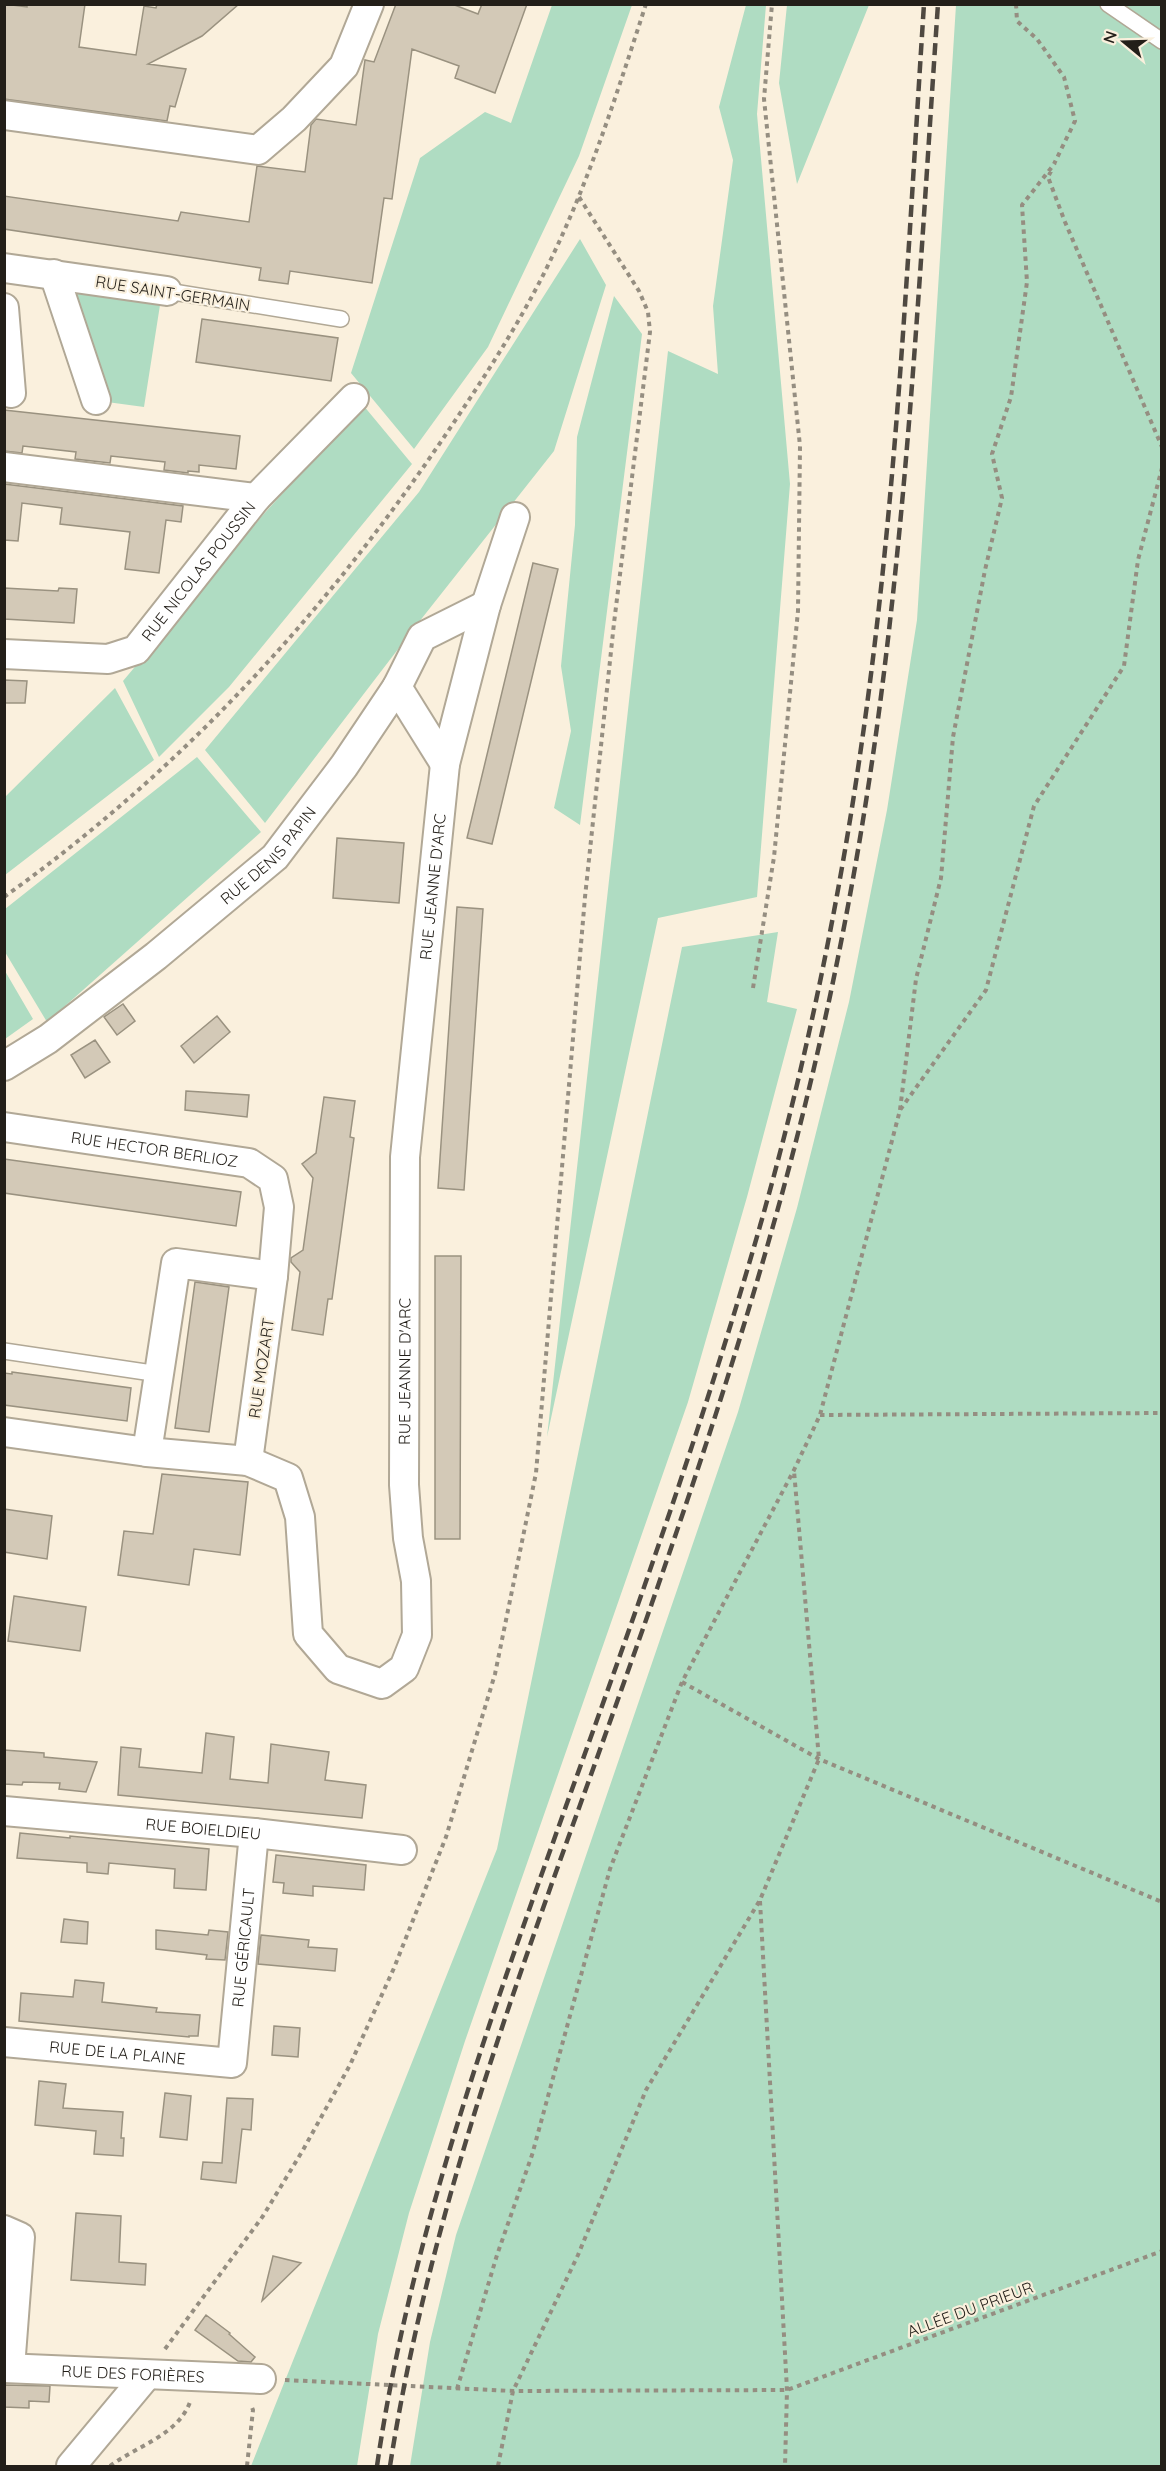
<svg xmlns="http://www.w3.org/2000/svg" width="1166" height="2471" viewBox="0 0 1166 2471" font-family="Quicksand,sans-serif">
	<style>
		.green { fill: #afdcc2 }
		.building { fill: #d3c9b7; stroke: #9a9280; stroke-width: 1.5 }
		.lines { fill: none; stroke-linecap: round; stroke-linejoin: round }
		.lane-casing { stroke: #b1a896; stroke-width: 18 }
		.street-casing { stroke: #b1a896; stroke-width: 32 }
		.path { stroke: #958e81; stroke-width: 4; stroke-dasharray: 4.5 4.5; stroke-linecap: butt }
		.lane { stroke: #fff; stroke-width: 15 }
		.street { stroke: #fff; stroke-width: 28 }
		.rail { stroke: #4f4941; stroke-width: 4.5; stroke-dasharray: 12 6; stroke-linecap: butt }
		.labels { text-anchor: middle; stroke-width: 4.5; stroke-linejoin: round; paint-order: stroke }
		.street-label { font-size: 16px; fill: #231f19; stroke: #faf0dd }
	</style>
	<rect width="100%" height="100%" fill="#faf0dd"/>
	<path class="green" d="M552,5H632L579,156L488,347L414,449L351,373L420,158L485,112L511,123Z
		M746,5H766L757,114L790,484L757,897L658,918L547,1437L668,351L718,374L713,306L733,160L719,107Z
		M787,5H869L797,184L779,83Z
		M956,5H1161V2466H410L430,2342L456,2235L738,1412L797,1208L849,1002L887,810L917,620Z
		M580,239L606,285L554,451L415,627L265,823L205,750L419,492Z
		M74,292L160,305L144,407L107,402Z
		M614,296L642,334L580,825L554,808L571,731L561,666L575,525L577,437Z
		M363,405L412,464L229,687L159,757L123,681L262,516Z
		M115,688L154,760L5,875V797Z
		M197,757L261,832L47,1022L5,952V909Z
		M778,932L767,1002L797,1009L747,1197L688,1402L465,2041L409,2213L378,2334L357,2466H251L497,1849L682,947Z
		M5,971L33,1019L5,1039H4Z"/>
	<path class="building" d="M4,4L27,7V4H85L79,47L136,55L144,6L156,8L157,4H239L202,36L148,64L186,69L175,107L170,106L167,121L4,99Z
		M396,4H452L478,14L482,4H527L495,93L455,78L459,66L412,49L392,199L384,198L372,283L290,271L288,284L259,280L261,268L4,229V196L178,221L181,212L249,222L257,166L305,172L311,125L316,119L356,125L365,60L374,62Z
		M202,319L338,338L331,381L196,362Z
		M4,410L240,436L236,469L199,465V472L188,471V473L164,470L165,462L111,456L110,463L75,459L76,452L23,446L22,453L4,451Z
		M4,484L183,506L181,522L166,520L159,573L125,569L130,532L60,524L62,508L22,503L18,541L4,540Z
		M533,563L558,569L492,844L467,838Z
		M4,588L58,591L59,588L77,589L74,623L4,619Z
		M4,680L27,681L25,703H4Z
		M337,838L404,843L399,903L333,898Z
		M457,907L483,909L464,1190L438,1188Z
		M123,1004L135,1021L117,1035L104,1017Z
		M217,1016L230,1032L194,1063L181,1046Z
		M95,1040L110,1062L85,1078L71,1055Z
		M186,1091L249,1095L247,1117L185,1110Z
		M324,1097L355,1101L350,1137L354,1138L332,1299H328L323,1335L292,1330L300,1272L291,1262V1258L303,1250L313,1178L302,1164L316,1153Z
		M4,1159L241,1192L236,1226L4,1193Z
		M435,1256H461L460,1539H435Z
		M195,1282L229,1287L209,1432L175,1428Z
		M12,1372L131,1388L127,1421L4,1405V1373L12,1374Z
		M162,1474L248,1482L240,1555L194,1549L189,1585L118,1575L124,1531L153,1534Z
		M4,1509L52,1516L47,1559L4,1552Z
		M14,1596L86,1607L80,1651L8,1641Z
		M206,1733L234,1737L230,1779L268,1783L271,1744L329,1752L325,1780L366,1785L362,1818L118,1795L121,1747L141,1749L139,1767L202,1773Z
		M4,1750L44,1753V1757L97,1762L86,1792L59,1789L60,1783L23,1782L22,1785L4,1784Z
		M20,1833L70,1838V1836L209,1849L206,1890L174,1888L175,1869L109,1863L108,1874L87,1872V1863L17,1858Z
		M276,1855L366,1865L364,1890L313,1886V1896L283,1893L284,1883L273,1882Z
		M64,1919L88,1922L87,1944L61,1942Z
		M156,1930L208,1935L209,1930L228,1932L225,1960L206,1959L207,1955L156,1949Z
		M261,1935L309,1940L308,1947L337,1949L335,1971L258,1964Z
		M75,1980L104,1983L102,2002L157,2008L156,2012L200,2015L198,2036H189V2037L19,2021L21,1993L73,1997Z
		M274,2026L300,2028L298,2057L272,2055Z
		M39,2081L66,2084L63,2108L123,2112L121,2138H124L123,2156L94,2154L96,2131L35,2125Z
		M165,2093L191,2096L187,2140L160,2137Z
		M227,2098L253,2099L251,2130L242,2129L236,2183L201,2179L203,2162L222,2163Z
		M76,2213L121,2216L119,2262L146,2264L145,2285L71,2280Z
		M273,2256L301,2263L262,2301Z
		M206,2315L230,2333L229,2334L255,2357L251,2362L238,2361L195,2330Z
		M4,2385L50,2386L49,2402L29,2401V2408L4,2407Z"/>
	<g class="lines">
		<g class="lane-casing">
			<path id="lane" d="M1108,4L1162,41
				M167,291L341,319
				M4,1351L159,1374"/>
		</g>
		<g class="street-casing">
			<g id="street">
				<path d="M4,115L258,150L294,119L344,66L369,4"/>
				<path d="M4,268L167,291"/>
				<path d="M54,274L96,400"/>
				<path d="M4,308L11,393"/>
				<path d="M4,467L256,498"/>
				<path id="s1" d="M4,654L108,659L136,650L256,498L354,398"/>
				<path d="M397,687L445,764"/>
				<path id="s2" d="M4,1066L48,1039L156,956L275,857L344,766L397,687L422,637L486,605"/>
				<path id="s3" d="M4,1127L249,1163L273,1179L279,1207L273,1276L248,1461"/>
				<path id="s4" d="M4,1432L147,1452L248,1461L288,1478L300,1517L308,1634L338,1669L382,1684L404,1668L417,1635L416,1581L408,1538L404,1485L405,1157L445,764L486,605L515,517"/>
				<path d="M147,1452L176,1263L273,1276"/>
				<path id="s5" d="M4,1811L254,1833L402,1850"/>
				<path id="s6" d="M4,2042L232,2063L254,1833"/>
				<path d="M4,2230L20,2237L10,2368"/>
				<path id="s7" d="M4,2368L261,2379"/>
				<path d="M71,2466L146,2376"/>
			</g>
		</g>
		<path class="path" d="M1016,4L1017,21L1037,39L1064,77L1075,121L1054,164
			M1051,171L1048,177L1065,222L1162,447
			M4,897C179,772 322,617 442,440C482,381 521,322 552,257C591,176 618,90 646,4
			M753,988L774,857L798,611L800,446L764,99L772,4
			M900,1110L916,979L941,878L953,737L985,570L1002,498L992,454L1011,397L1027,282L1022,205L1055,163
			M820,1415L1162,1413
			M682,1682L819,1759L1162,1902
			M760,1901L787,2390L785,2466
			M165,2349L263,2216L303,2150L350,2065L394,1968L446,1837L495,1674L536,1473L585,897L614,623L650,332L648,312L639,291L579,197
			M285,2380L513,2391L787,2390L1162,2251
			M457,2389L497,2255L532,2155L610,1869L682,1682L794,1470L820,1415L900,1110L986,990L1034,806L1124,666L1138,560L1162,468
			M110,2466C137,2446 178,2435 190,2402
			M247,2466L253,2410L251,2405
			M498,2466L513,2391L578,2255L646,2090L760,1900L819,1759L794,1471"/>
		<use href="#lane" class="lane"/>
		<use href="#street" class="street"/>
		<path class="rail" d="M377,2466C410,2239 489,2022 566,1806C635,1615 704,1422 760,1226C805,1068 839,904 862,741C897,497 908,250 924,4
			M390,2466C427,2229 507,2007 588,1783C654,1599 720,1414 773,1226C818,1068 852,904 875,741C909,497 921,250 938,4"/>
	</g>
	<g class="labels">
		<g class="street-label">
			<text transform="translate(173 293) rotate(9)" y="6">RUE SAINT-GERMAIN</text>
			<text dy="6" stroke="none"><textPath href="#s1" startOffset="234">RUE NICOLAS POUSSIN</textPath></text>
			<text dy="6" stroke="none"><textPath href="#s2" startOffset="339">RUE DENIS PAPIN</textPath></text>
			<text dy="6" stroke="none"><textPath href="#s4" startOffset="1353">RUE JEANNE D'ARC</textPath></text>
			<text dy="6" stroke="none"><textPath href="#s3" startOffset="152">RUE HECTOR BERLIOZ</textPath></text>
			<text transform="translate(261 1368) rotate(-82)" y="6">RUE MOZART</text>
			<text dy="6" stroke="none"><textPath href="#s4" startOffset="867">RUE JEANNE D'ARC</textPath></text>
			<text dy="6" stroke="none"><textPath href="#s5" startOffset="200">RUE BOIELDIEU</textPath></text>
			<text dy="6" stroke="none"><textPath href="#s6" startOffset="345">RUE GÉRICAULT</textPath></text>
			<text dy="6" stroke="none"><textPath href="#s6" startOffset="114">RUE DE LA PLAINE</textPath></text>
			<text transform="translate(970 2309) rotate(-20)" y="6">ALLÉE DU PRIEUR</text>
			<text dy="6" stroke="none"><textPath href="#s7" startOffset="129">RUE DES FORIÈRES</textPath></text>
		</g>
	</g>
	<rect width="1166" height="2471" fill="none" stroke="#231f19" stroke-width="12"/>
	<g transform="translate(1124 42) rotate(289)" stroke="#faf0dd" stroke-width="4.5" paint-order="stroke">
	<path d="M0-4.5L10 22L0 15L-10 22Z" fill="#231f19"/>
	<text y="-9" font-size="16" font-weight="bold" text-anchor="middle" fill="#231f19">N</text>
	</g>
</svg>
